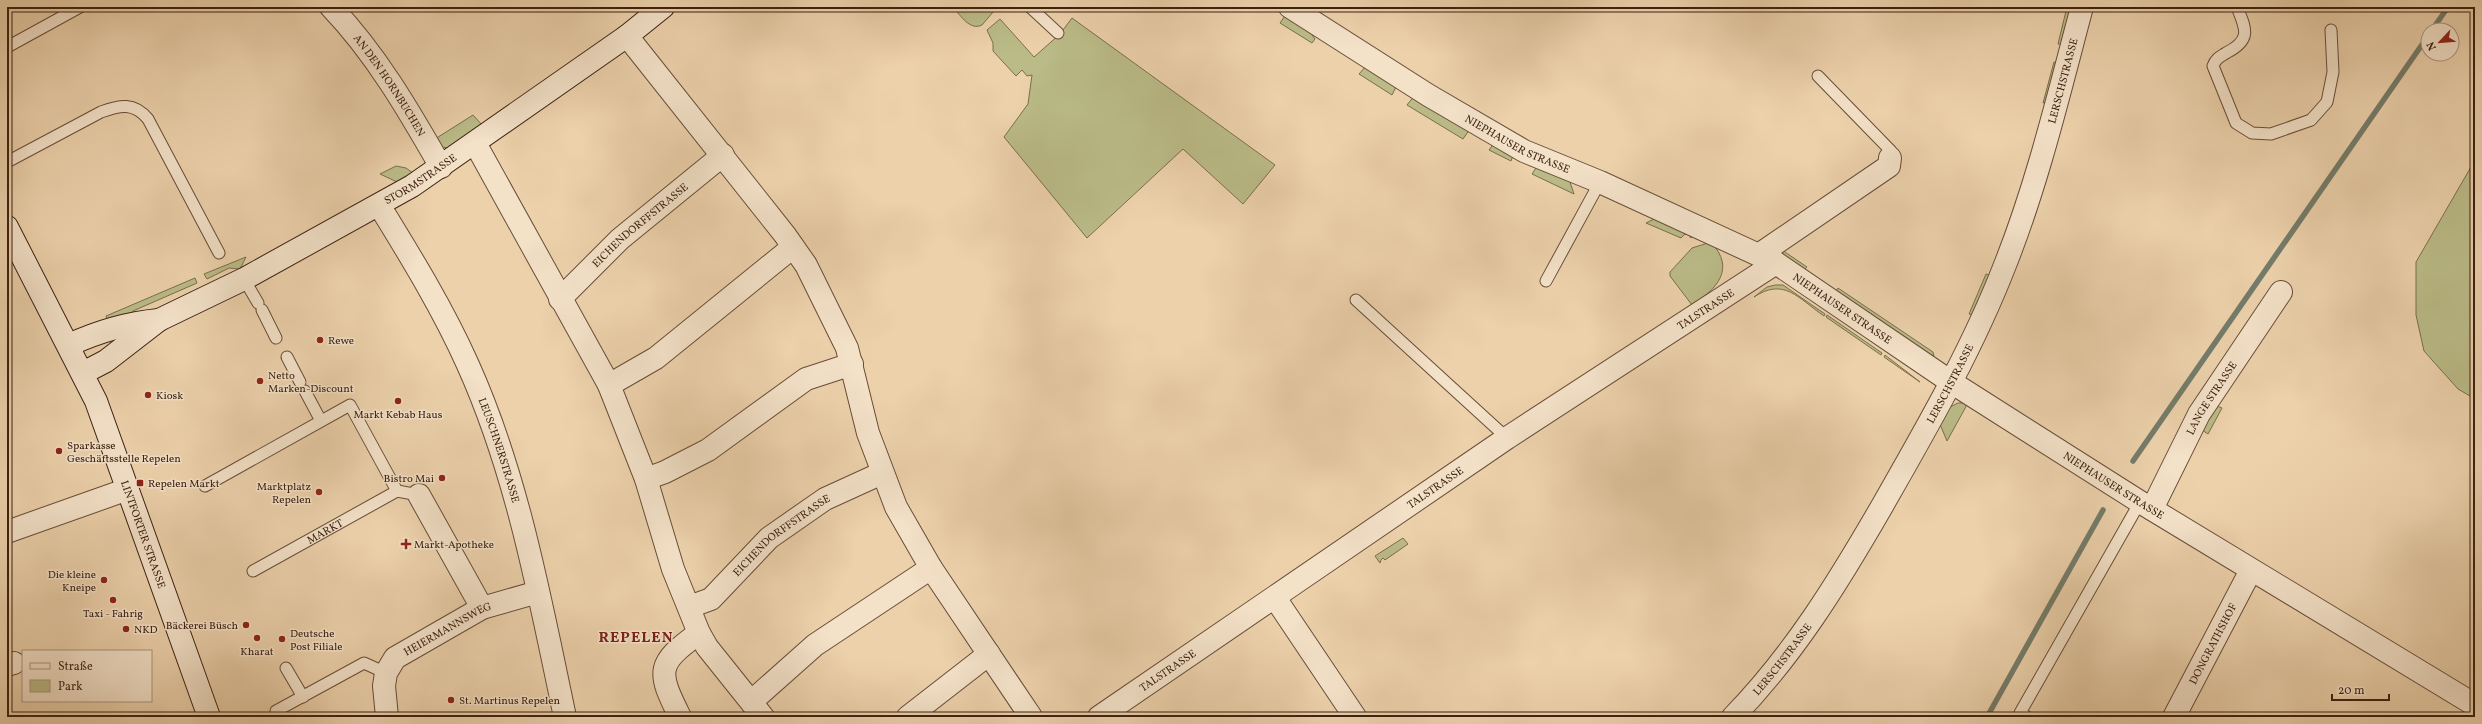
<svg xmlns="http://www.w3.org/2000/svg" width="2482" height="724" viewBox="0 0 2482 724" font-family="Vollkorn,serif">
	<style>
		.green { fill: #babb87; stroke: #7b6e4c }
		.lines { fill: none; stroke-linecap: round; stroke-linejoin: round }
		.stream { stroke: #747c6a; stroke-width: 5.5 }
		.lane-casing { stroke: #684d38; stroke-width: 13 }
		.street-casing { stroke: #684d38; stroke-width: 24 }
		.secondary-casing { stroke: #3c2112; stroke-width: 24 }
		.lane { stroke: #f3e1c8; stroke-width: 11 }
		.street { stroke: #f3e1c8; stroke-width: 22 }
		.secondary { stroke: #f3e1c8; stroke-width: 22 }
		.poi-dot { fill: #8f2418; stroke: #f3e1c8; stroke-width: 1.5 }
		.labels { text-anchor: middle; stroke-width: 3; stroke-linejoin: round; paint-order: stroke }
		.street-label { font-size: 11px; fill: #3c2112; stroke: #f3e1c8 }
		.poi-label { font-size: 11px; fill: #3c2112; stroke: #f3e1c8; text-anchor: start }
		.district-label { font-size: 15px; font-weight: bold; letter-spacing: 1px; fill: #7a1f14; stroke: #f3e1c8 }
	</style>
	<rect width="100%" height="100%" fill="#ecd1ab"/>
	<filter id="stains"><feTurbulence type="fractalNoise" baseFrequency=".005" numOctaves="4"/><feColorMatrix values="0 0 0 0 .2 0 0 0 0 .09 0 0 0 0 .02 0 0 0 .5 -.17"/></filter>
	<radialGradient id="worn" r=".72"><stop offset=".6" stop-color="#630" stop-opacity="0"/><stop offset="1" stop-color="#630" stop-opacity=".3"/></radialGradient>
	<path class="green" d="M953,7H990L993,12L982,25C970,31 961,16 953,7Z
		M2067,7H2073L2064,45L2058,44Z
		M1287,13L1314,30L1312,35L1315,39L1312,43L1280,23Z
		M1072,18L1275,165L1243,204L1183,149L1087,238L1004,137L1028,104L1032,75L1027,76L1022,70L1016,76L993,51V43L987,30L1000,19L1034,57L1060,34Z
		M2054,62L2060,63L2049,101L2043,103Z
		M1367,65L1397,85L1392,95L1359,74Z
		M1414,96L1470,129L1463,139L1407,105Z
		M473,115L483,126L448,148L442,147L435,139Z
		M1494,143L1514,153L1511,161L1489,150Z
		M2475,160V399L2458,389L2424,351L2416,315V262Z
		M1538,165L1569,179L1574,194L1532,174Z
		M396,166L406,168L413,173L397,182L380,174Z
		M1658,217L1696,233L1691,238L1689,235L1685,234L1681,238L1646,223Z
		M1711,242C1736,269 1717,289 1692,305L1670,276V272L1692,248Z
		M1782,250L1807,267L1804,270L1780,253Z
		M246,257L240,269L229,268L207,279L204,274Z
		M1986,274L1992,276L1975,316L1969,314Z
		M195,278L197,283L133,311L132,315L109,325L106,316Z
		M1775,285H1783L1825,314L1824,316C1798,298 1784,277 1754,297L1767,287Z
		M1838,288L1933,352L1934,356L1930,355L1836,291Z
		M1827,315L1882,353L1881,355L1826,317Z
		M1885,355L1920,382L1884,357Z
		M1958,403H1968L1947,441L1939,422L1950,407Z
		M2217,406L2222,408L2208,434L2202,430Z
		M1403,538L1408,544L1385,560L1383,558L1381,560L1380,563L1375,556Z"/>
	<g class="lines">
		<path class="stream" d="M2432,30L2448,7
			M2133,461L2428,36
			M1987,717L2103,510"/>
		<g class="lane-casing">
			<g id="lane">
				<path d="M1030,7L1058,33"/>
				<path d="M2237,7C2246,29 2252,40 2226,53C2220,57 2216,58 2213,66L2236,123L2252,133L2271,134L2311,120L2327,102L2333,72L2331,30"/>
				<path d="M9,46L80,7"/>
				<path d="M1818,76L1891,151L1890,158"/>
				<path d="M7,162L101,112C120,105 134,102 148,119L219,253"/>
				<path d="M244,279L258,303"/>
				<path d="M1546,281L1600,182"/>
				<path d="M1356,300L1507,438"/>
				<path d="M262,310L276,338"/>
				<path d="M287,357L300,382"/>
				<path d="M305,391L321,421"/>
				<path d="M205,486L350,405L397,491"/>
				<path id="s1" d="M253,571L397,491L419,495"/>
				<path d="M286,668L303,697"/>
				<path d="M276,711L364,663L386,673"/>
				<path d="M2027,717L2020,713L2140,502"/>
			</g>
		</g>
		<g class="street-casing">
			<g id="street">
				<path id="s2" d="M331,7C376,54 409,111 441,167"/>
				<path id="s3" d="M1290,7L1428,95L1524,151L1600,182L1776,263L1951,382L2140,502L2475,705"/>
				<path d="M627,36L785,235L806,265L847,348L868,433L896,507L931,568L1031,717"/>
				<path d="M475,143L609,385L646,479L673,569L699,633L707,647L763,717"/>
				<path id="s4" d="M379,205C411,257 443,309 468,365C518,476 540,599 565,717"/>
				<path d="M1760,254L1889,166L1890,158"/>
				<path id="s5" d="M560,299L620,239L723,155"/>
				<path d="M609,385L656,358L793,247"/>
				<path d="M646,479L665,472L708,450L806,379L852,364"/>
				<path d="M419,495L482,608"/>
				<path id="s6" d="M2152,509L2199,414L2281,292"/>
				<path d="M7,532L128,489"/>
				<path d="M1275,598L1355,717"/>
				<path id="s7" d="M689,607L711,599L769,538L825,499L882,473"/>
				<path d="M7,665L14,663"/>
				<path d="M752,701L815,645L931,568"/>
				<path id="s8" d="M387,717L384,686L386,673L395,658L482,608L538,592"/>
				<path d="M680,717C657,671 656,664 699,633"/>
				<path d="M908,717L989,654"/>
				<path id="s9" d="M1099,717L1507,438L1776,263"/>
				<path id="s10" d="M1733,717C1794,654 1837,584 1881,508C1926,429 1972,350 2005,265C2038,182 2059,93 2082,7"/>
				<path id="s11" d="M2174,717L2251,570"/>
			</g>
		</g>
		<g class="secondary-casing">
			<g id="secondary">
				<path id="s12" d="M7,227L96,401L209,717"/>
				<path d="M69,345C97,332 127,323 159,320"/>
				<path id="s13" d="M83,373L106,361L159,320L244,279L412,186L627,36L663,7"/>
			</g>
		</g>
		<use href="#lane" class="lane"/>
		<use href="#street" class="street"/>
		<use href="#secondary" class="secondary"/>
	</g>
	<g class="poi-dot">
		<circle cx="320" cy="340" r="4"/>
		<circle cx="260" cy="381" r="4"/>
		<circle cx="148" cy="395" r="4"/>
		<circle cx="398" cy="401" r="4"/>
		<circle cx="59" cy="451" r="4"/>
		<circle cx="442" cy="478" r="4"/>
		<rect x="136" y="479" width="8" height="8" rx="2"/>
		<circle cx="319" cy="492" r="4"/>
		<path d="M404 538h4v4h4v4h-4v4h-4v-4h-4v-4h4z"/>
		<circle cx="104" cy="580" r="4"/>
		<circle cx="113" cy="600" r="4"/>
		<circle cx="246" cy="625" r="4"/>
		<circle cx="126" cy="629" r="4"/>
		<circle cx="257" cy="638" r="4"/>
		<circle cx="282" cy="639" r="4"/>
		<circle cx="451" cy="700" r="4"/>
	</g>
	<g class="labels">
		<g class="street-label">
			<text dy="4" stroke="none"><textPath href="#s10" startOffset="723">LERSCHSTRASSE</textPath></text>
			<text dy="4" stroke="none"><textPath href="#s2" startOffset="98">AN DEN HORNBUCHEN</textPath></text>
			<text dy="4" stroke="none"><textPath href="#s3" startOffset="266">NIEPHAUSER STRASSE</textPath></text>
			<text dy="4" stroke="none"><textPath href="#s13" startOffset="390">STORMSTRASSE</textPath></text>
			<text dy="4" stroke="none"><textPath href="#s5" startOffset="109">EICHENDORFFSTRASSE</textPath></text>
			<text dy="4" stroke="none"><textPath href="#s9" startOffset="731">TALSTRASSE</textPath></text>
			<text dy="4" stroke="none"><textPath href="#s3" startOffset="631">NIEPHAUSER STRASSE</textPath></text>
			<text dy="4" stroke="none"><textPath href="#s10" startOffset="399">LERSCHSTRASSE</textPath></text>
			<text dy="4" stroke="none"><textPath href="#s6" startOffset="126">LANGE STRASSE</textPath></text>
			<text dy="4" stroke="none"><textPath href="#s4" startOffset="274">LEUSCHNERSTRASSE</textPath></text>
			<text dy="4" stroke="none"><textPath href="#s3" startOffset="955">NIEPHAUSER STRASSE</textPath></text>
			<text dy="4" stroke="none"><textPath href="#s9" startOffset="407">TALSTRASSE</textPath></text>
			<text dy="4" stroke="none"><textPath href="#s1" startOffset="82">MARKT</textPath></text>
			<text dy="4" stroke="none"><textPath href="#s12" startOffset="337">LINTFORTER STRASSE</textPath></text>
			<text dy="4" stroke="none"><textPath href="#s7" startOffset="119">EICHENDORFFSTRASSE</textPath></text>
			<text dy="4" stroke="none"><textPath href="#s8" startOffset="122">HEIERMANNSWEG</textPath></text>
			<text dy="4" stroke="none"><textPath href="#s11" startOffset="83">DONGRATHSHOF</textPath></text>
			<text dy="4" stroke="none"><textPath href="#s10" startOffset="76">LERSCHSTRASSE</textPath></text>
			<text dy="4" stroke="none"><textPath href="#s9" startOffset="83">TALSTRASSE</textPath></text>
		</g>
		<g class="poi-label">
			<text x="328" y="344">Rewe</text>
			<text x="268" y="379">Netto<tspan x="268" dy="13">Marken-Discount</tspan></text>
			<text x="156" y="399">Kiosk</text>
			<text x="398" y="418" text-anchor="middle">Markt Kebab Haus</text>
			<text x="67" y="449">Sparkasse<tspan x="67" dy="13">Geschäftsstelle Repelen</tspan></text>
			<text x="434" y="482" text-anchor="end">Bistro Mai</text>
			<text x="148" y="487">Repelen Markt</text>
			<text x="311" y="490" text-anchor="end">Marktplatz<tspan x="311" dy="13">Repelen</tspan></text>
			<text x="414" y="548">Markt-Apotheke</text>
			<text x="96" y="578" text-anchor="end">Die kleine<tspan x="96" dy="13">Kneipe</tspan></text>
			<text x="113" y="617" text-anchor="middle">Taxi - Fahrig</text>
			<text x="238" y="629" text-anchor="end">Bäckerei Büsch</text>
			<text x="134" y="633">NKD</text>
			<text x="290" y="637">Deutsche<tspan x="290" dy="13">Post Filiale</tspan></text>
			<text x="257" y="655" text-anchor="middle">Kharat</text>
			<text x="459" y="704">St. Martinus Repelen</text>
		</g>
		<g class="district-label">
			<text x="636" y="642">REPELEN</text>
		</g>
	</g>
	<rect width="2482" height="724" fill="none" stroke="#ecd1ab" stroke-width="24"/>
	<rect x="8" y="8" width="2466" height="708" fill="none" stroke="#3c2112" stroke-width="2"/>
	<rect x="12" y="12" width="2458" height="700" fill="none" stroke="#3c2112"/>
	<rect x="22" y="650" width="130" height="52" fill="#f3e1c8" stroke="#aa947f"/>
	<rect x="30" y="663" width="20" height="6" fill="#f3e1c8" stroke="#aa947f"/>
	<text x="58" y="670" font-size="12" fill="#3c2112">Straße</text>
	<rect x="30" y="680" width="20" height="12" fill="#babb87" stroke="#aa947f"/>
	<text x="58" y="690" font-size="12" fill="#3c2112">Park</text>
	<g transform="translate(2440 42) rotate(244)"><circle r="19" fill="#f3e1c8" stroke="#aa947f"/>
	<path d="M0-3L7 15L0 10L-7 15Z" fill="#8f2418"/>
	<text y="-6" font-size="11" font-weight="bold" text-anchor="middle" fill="#3c2112">N</text>
	</g>
	<path d="M2332 694v6h57v-6" fill="none" stroke="#3c2112" stroke-width="2"/>
	<text x="2338" y="694" font-size="12" fill="#3c2112" stroke="#f3e1c8" stroke-width="3" paint-order="stroke">20 m</text>
	<rect width="100%" height="100%" filter="url(#stains)"/>
	<rect width="100%" height="100%" fill="url(#worn)"/>
</svg>
